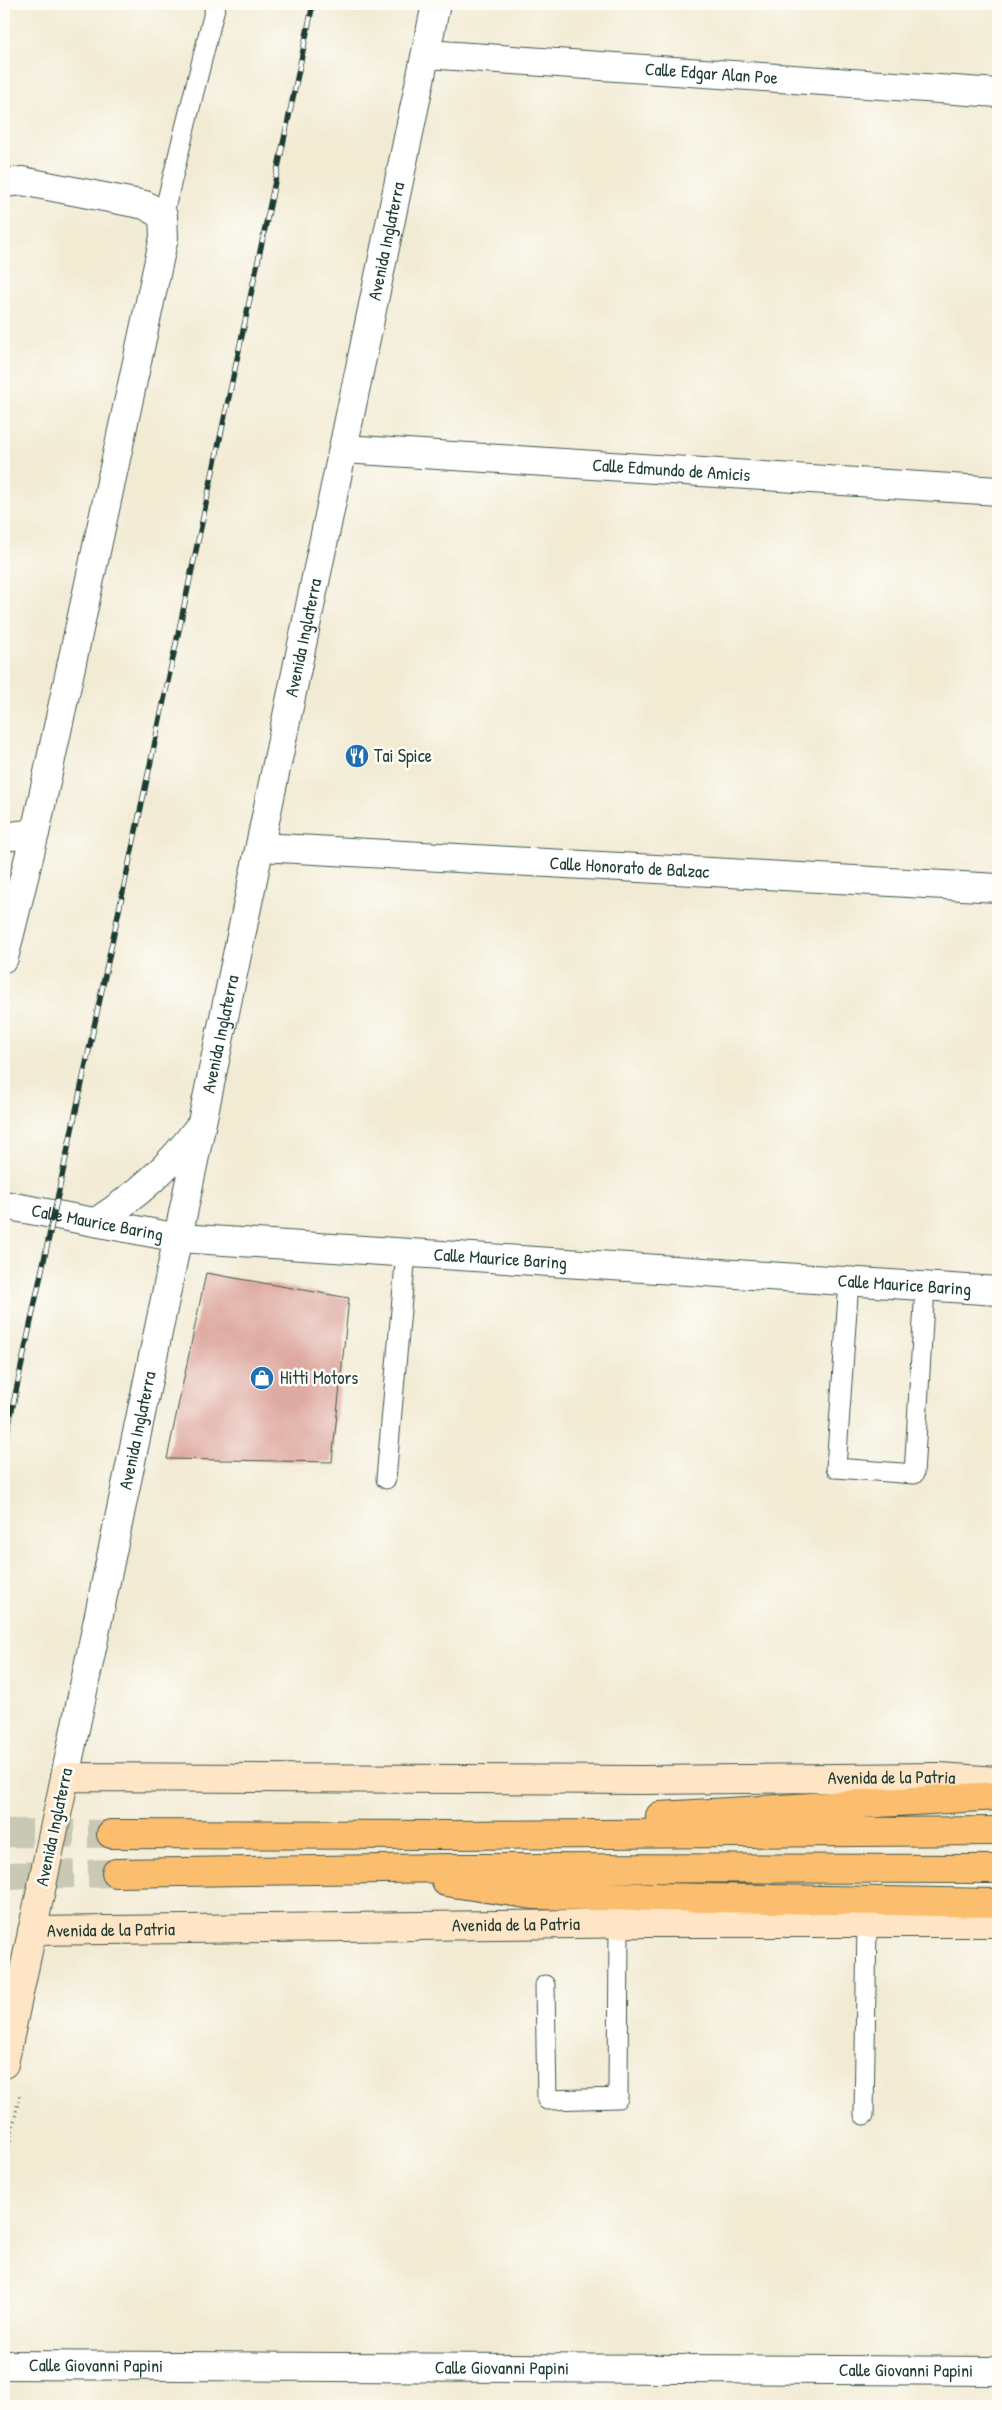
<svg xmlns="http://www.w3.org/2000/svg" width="1002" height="2410" viewBox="0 0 1002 2410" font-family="'Patrick Hand',sans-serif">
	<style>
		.building { fill: #dea9a0 }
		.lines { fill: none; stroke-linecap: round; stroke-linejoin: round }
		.primary-tunnel { stroke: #c8c8b4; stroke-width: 28; stroke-dasharray: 28 14; stroke-linecap: butt }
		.lane-casing { stroke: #3f574c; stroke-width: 21 }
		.street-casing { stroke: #3f574c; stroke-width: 30 }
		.secondary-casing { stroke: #3f574c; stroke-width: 30 }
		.primary-casing { stroke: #3f574c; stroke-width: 30 }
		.path { stroke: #3f574c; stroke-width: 3; stroke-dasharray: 1 4; stroke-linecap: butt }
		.lane { stroke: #fff; stroke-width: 19 }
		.street { stroke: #fff; stroke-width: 28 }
		.secondary { stroke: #fde5c5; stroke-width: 28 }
		.primary { stroke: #fbbe6e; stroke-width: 28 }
		.rail-casing { stroke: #1f3d34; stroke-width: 5.5 }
		.rail { stroke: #fdfcf7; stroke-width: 4; stroke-dasharray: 11; stroke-linecap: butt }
		.labels { text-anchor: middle; stroke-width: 5; stroke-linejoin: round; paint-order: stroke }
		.street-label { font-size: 18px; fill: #1f3d34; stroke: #fdfcf7 }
		.poi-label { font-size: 18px; fill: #1f3d34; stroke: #fdfcf7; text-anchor: start }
	</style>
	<rect width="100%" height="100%" fill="#fdfcf7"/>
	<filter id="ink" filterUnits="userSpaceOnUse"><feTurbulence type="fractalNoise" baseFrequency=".02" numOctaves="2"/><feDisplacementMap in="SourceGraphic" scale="10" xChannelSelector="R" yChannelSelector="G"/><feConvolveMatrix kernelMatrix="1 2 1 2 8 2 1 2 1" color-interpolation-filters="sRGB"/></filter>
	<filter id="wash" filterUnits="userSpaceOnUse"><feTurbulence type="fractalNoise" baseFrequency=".0096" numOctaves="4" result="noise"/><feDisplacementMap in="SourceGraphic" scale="20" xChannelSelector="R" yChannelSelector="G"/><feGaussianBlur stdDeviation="1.12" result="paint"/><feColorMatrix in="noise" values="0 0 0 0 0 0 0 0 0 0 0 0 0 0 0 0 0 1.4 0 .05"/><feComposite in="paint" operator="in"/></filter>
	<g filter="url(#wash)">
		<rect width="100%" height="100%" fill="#f2ebd4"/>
		<g id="blocks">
			<path class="building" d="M206,1273L349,1298L332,1462L167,1459Z"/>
		</g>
	</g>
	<g filter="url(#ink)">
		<use href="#blocks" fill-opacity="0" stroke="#3f574c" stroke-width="1"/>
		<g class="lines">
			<path class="primary-tunnel" d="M4,1833L111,1834
				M4,1876L116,1873"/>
			<g class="lane-casing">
				<path id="lane" d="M163,216L216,4
					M849,1281L836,1468L914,1474L925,1287
					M386,1479L406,1253
					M545,1985L547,2100L618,2098L619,1923
					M864,2115L867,1924"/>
			</g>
			<g class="street-casing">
				<g id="street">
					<path id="s1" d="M426,54L998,93"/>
					<path d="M4,183L22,181L145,205L163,216L164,237L35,833L4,958"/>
					<path id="s2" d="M344,449L998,491"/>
					<path d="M4,837L35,833"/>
					<path id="s3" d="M261,847L998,888"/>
					<path id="s4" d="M4,1205L179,1238L998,1291"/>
					<path d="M96,1222C139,1194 168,1168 199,1127"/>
					<path id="s5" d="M65,1777L436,4"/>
					<path id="s6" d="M4,2365L998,2371"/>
				</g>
			</g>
			<g class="secondary-casing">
				<g id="secondary">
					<path id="s7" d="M32,1931L648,1923H998"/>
					<path id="s8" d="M4,2064L65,1777L640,1780L939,1777L998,1781"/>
				</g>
			</g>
			<g class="primary-casing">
				<path id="primary" d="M660,1816L998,1796
					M111,1834L453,1835L998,1831
					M116,1873L451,1868L998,1869
					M446,1882L533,1895L998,1903"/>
			</g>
			<path class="path" d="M4,2170L20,2093"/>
			<use href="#lane" class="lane"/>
			<use href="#street" class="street"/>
			<use href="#secondary" class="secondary"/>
			<use href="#primary" class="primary"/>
			<g class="rail-casing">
				<path id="rail" d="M4,1447L313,4"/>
			</g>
			<use href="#rail" class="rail"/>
		</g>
	</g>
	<defs>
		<g id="restaurant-disc" transform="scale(1.25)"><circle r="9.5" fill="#1f6fb2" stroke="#fdfcf7"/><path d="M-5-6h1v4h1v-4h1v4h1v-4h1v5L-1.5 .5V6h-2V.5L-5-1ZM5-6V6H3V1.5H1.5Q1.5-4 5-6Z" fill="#fff"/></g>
		<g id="shop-disc" transform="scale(1.25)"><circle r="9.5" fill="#1f6fb2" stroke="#fdfcf7"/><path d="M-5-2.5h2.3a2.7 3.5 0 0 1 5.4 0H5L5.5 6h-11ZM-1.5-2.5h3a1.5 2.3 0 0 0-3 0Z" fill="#fff"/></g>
	</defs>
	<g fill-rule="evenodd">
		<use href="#restaurant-disc" x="357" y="756"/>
		<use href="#shop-disc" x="262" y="1378"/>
	</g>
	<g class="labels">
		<g class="street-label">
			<text dy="6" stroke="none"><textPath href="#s1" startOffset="286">Calle Edgar Alan Poe</textPath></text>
			<text dy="6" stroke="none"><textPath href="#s5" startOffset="1569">Avenida Inglaterra</textPath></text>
			<text dy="6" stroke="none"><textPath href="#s2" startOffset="328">Calle Edmundo de Amicis</textPath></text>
			<text dy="6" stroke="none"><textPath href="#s5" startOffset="1164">Avenida Inglaterra</textPath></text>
			<text dy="6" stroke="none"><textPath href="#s3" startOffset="369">Calle Honorato de Balzac</textPath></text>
			<text dy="6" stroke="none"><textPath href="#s5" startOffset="759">Avenida Inglaterra</textPath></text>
			<text dy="6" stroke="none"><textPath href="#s4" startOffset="95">Calle Maurice Baring</textPath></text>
			<text dy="6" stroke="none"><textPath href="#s4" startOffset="500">Calle Maurice Baring</textPath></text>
			<text dy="6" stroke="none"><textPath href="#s4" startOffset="905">Calle Maurice Baring</textPath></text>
			<text dy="6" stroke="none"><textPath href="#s5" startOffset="354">Avenida Inglaterra</textPath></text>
			<text dy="6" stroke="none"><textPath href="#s8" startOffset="1120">Avenida de la Patria</textPath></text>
			<text transform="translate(54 1827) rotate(-78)" y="6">Avenida Inglaterra</text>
			<text dy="6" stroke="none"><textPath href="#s7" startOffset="484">Avenida de la Patria</textPath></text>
			<text dy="6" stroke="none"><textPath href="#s7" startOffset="79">Avenida de la Patria</textPath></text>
			<text dy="6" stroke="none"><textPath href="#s6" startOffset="92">Calle Giovanni Papini</textPath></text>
			<text dy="6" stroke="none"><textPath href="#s6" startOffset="498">Calle Giovanni Papini</textPath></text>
			<text dy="6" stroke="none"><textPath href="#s6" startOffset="902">Calle Giovanni Papini</textPath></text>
		</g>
		<g class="poi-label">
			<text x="374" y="762">Tai Spice</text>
			<text x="280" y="1384">Hitti Motors</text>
		</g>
	</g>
	<rect width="1002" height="2410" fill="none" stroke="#fdfcf7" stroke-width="20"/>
</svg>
